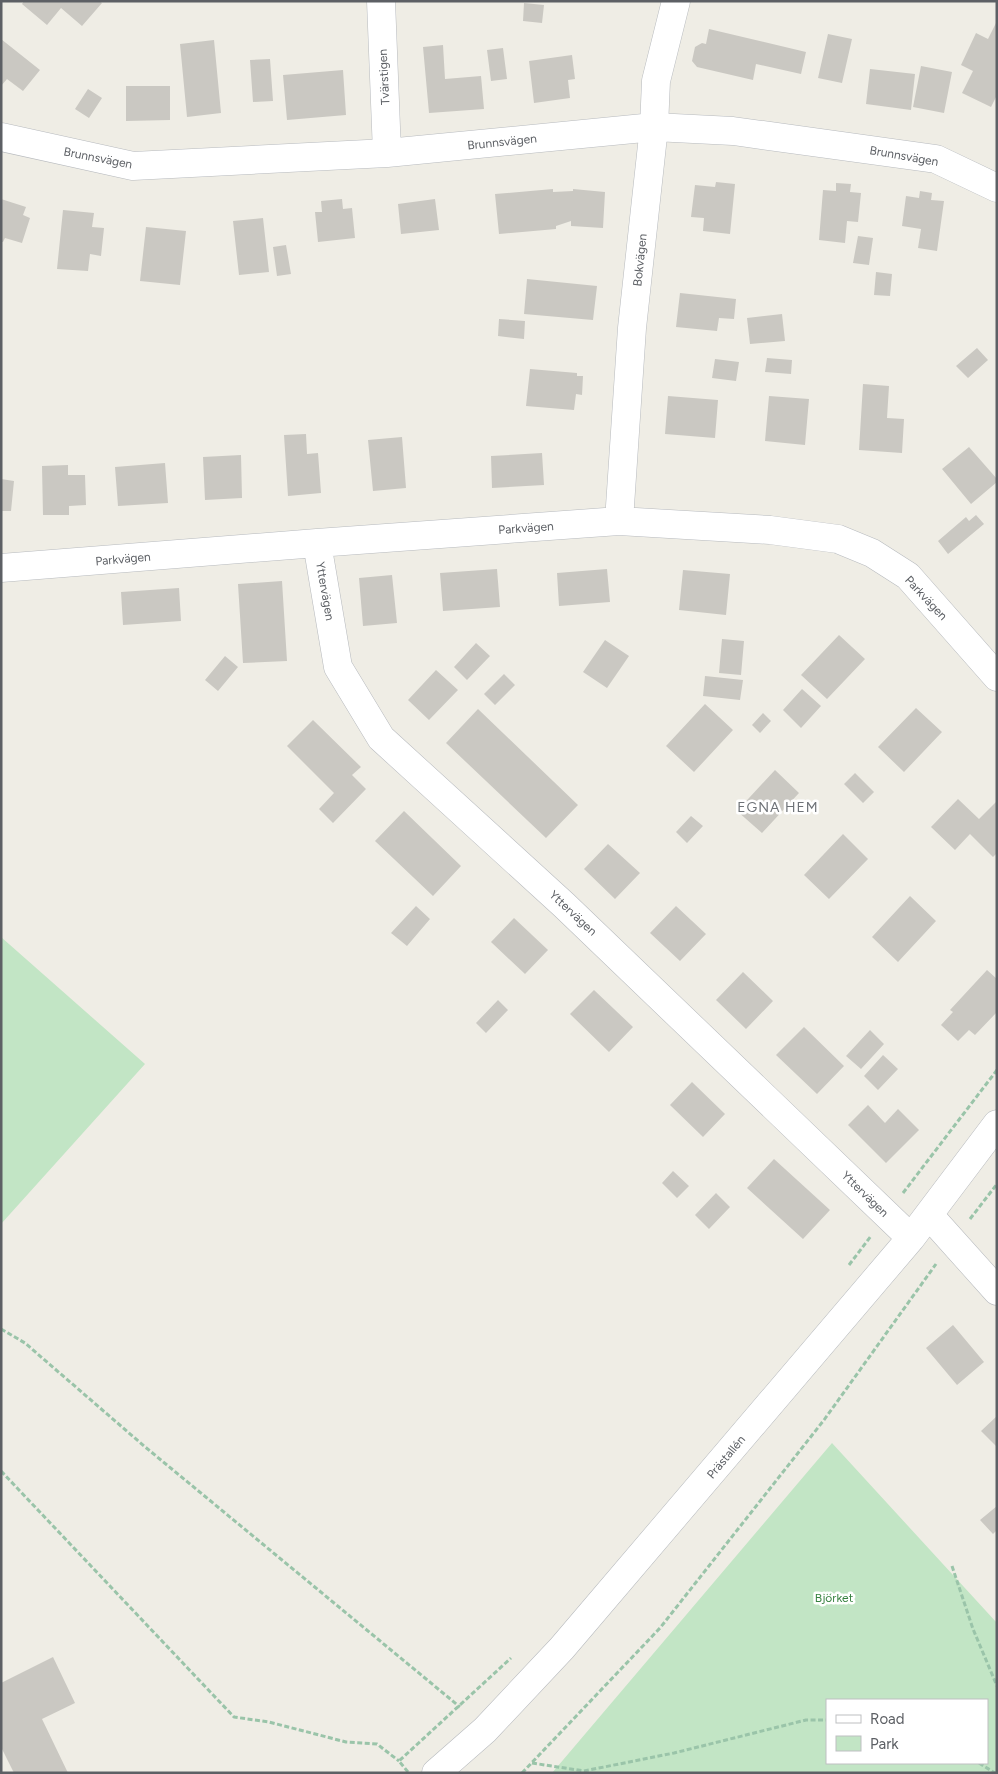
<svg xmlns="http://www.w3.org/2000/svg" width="998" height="1774" viewBox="0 0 998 1774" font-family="Figtree,sans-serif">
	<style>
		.green { fill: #c2e5c5; fill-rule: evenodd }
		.building { fill: #cac8c2 }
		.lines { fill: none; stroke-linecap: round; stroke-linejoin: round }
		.minor-casing { stroke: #b7babe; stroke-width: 29 }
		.path { stroke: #9ac4a9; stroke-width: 3; stroke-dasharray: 5 2.5; stroke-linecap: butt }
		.minor { stroke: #fff; stroke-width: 28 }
		.labels { text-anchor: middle; stroke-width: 5; stroke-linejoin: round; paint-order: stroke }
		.street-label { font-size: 12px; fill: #5d6065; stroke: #fff }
		.park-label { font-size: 12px; fill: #378240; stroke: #fff }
		.neighbourhood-label { font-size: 14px; letter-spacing: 1px; fill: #6e7277; stroke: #fff }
	</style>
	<rect width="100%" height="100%" fill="#efede5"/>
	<path class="green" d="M1,937L145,1064L1,1224Z
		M832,1443L997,1623V1773H552ZM827,1700H987V1763H827Z"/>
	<path class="building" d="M24,1H99L102,3L82,26L61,8L47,25L22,4Z
		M524,3L544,5L542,23L523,21Z
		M997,21V95L991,107L962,93L973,71L961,65L976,33L988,39Z
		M709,29L806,52L801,74L756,64L753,80L697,67L692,61L695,47L702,43L706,44Z
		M828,34L852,39L842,83L818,78Z
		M1,39L40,70L23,91L7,79L1,86Z
		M214,40L221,113L187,117L180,44Z
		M443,45L445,79L481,76L484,109L429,113L423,47Z
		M503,48L507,79L491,81L487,50Z
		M572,55L575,79L568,80L570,98L534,103L529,61Z
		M270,59L273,101L253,102L250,60Z
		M921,66L952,72L944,113L913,107Z
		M870,69L915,74L911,110L866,104Z
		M343,70L346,115L287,120L283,75Z
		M126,86H170V120L126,121Z
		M88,89L102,98L89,118L75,109Z
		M716,182L735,184L730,234L703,231L704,218L691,217L695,185L715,187Z
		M836,183L851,184L850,192L861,193L858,222L847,221L845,243L819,240L823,190L836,191Z
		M553,189V192L573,191V189L605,192L603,228L571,226V221L556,226V229L499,234L495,194Z
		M920,191L932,193L931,200L944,201L937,251L918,248L921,229L902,226L906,196L919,198Z
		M1,199L26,207L23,215L30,218L22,243L5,238L3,242H1Z
		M342,199L343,209L352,208L355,238L318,242L315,212H322L321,201Z
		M435,199L439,230L401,234L398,204Z
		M63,210L94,213L92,227L104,228L101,256L90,254L88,271L57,269Z
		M263,218L269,272L239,275L233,221Z
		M146,227L186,231L180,285L140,281Z
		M858,236L873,238L869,265L853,263Z
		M286,245L291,274L277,276L273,247Z
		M876,272L892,274L890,296L874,295Z
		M527,279L597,286L593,320L524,314Z
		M680,293L736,299L734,319L719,318L717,331L676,327Z
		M782,314L785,341L750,344L747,318Z
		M499,319L525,321L524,339L498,336Z
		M977,348L988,360L968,378L956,366Z
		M767,358L792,360L791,374L765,372Z
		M715,359L739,362L736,381L712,378Z
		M530,369L577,373V376H583L582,395L576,394L574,410L526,406Z
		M863,384L889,386L887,418L904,419L902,453L859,450Z
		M668,396L718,400L715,438L665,434Z
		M769,396L809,399L805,445L765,441Z
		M306,434L307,454L318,453L321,493L288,496L284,435Z
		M402,437L406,488L373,491L368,440Z
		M969,447L997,479V482L971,504L942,469Z
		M542,453L544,485L492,488L491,456Z
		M241,455L242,498L205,500L203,457Z
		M165,463L168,503L118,506L115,467Z
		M68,465V475H85L86,505L69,506V515H43L42,466Z
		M1,479L14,481L11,511H1Z
		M976,515L984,524L948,554L938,541L966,517L969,521Z
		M497,569L500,607L443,611L440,573Z
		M607,569L610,602L559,606L557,573Z
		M683,570L730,574L726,615L679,610Z
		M392,575L397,623L363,626L359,578Z
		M282,581L287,661L243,663L238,584Z
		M179,588L181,621L123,625L121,592Z
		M839,635L865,659L827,699L801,675Z
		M722,639L744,641L741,675L719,673Z
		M605,640L629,656L607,688L583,672Z
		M476,643L490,656L467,680L454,667Z
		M225,656L238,667L218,691L205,680Z
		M436,670L458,690L429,720L408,700Z
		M504,674L515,685L495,705L484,694Z
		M705,676L743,680L740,700L703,696Z
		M802,689L821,706L801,728L783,710Z
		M705,704L733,730L694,772L666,746Z
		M916,708L942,732L904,772L878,747Z
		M478,709L578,805L546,838L446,743Z
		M763,713L771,721L760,733L752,725Z
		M313,720L361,767L352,775L366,789L333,823L319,809L334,793L287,746Z
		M775,770L799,793L762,833L737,811Z
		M855,773L874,792L863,803L844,784Z
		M958,799L979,819L997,801V853L993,857L970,834L955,850L931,827Z
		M404,811L461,866L433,896L375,841Z
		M691,816L703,826L687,843L676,832Z
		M843,834L868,859L829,899L804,875Z
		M608,844L640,873L615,899L584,869Z
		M910,896L936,921L898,962L872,937Z
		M416,906L430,919L407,946L391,933Z
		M676,906L706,934L680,961L650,933Z
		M514,918L548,950L525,974L491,942Z
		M987,970L997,979V1012L975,1035L969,1030L958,1041L941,1025L953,1012L950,1010Z
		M743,972L773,1001L746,1029L716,1000Z
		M594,990L633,1027L609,1052L570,1014Z
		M498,1000L508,1010L486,1033L476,1023Z
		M804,1027L844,1066L817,1094L776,1055Z
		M870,1030L884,1044L861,1069L846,1056Z
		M883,1055L898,1069L878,1090L864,1076Z
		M692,1082L725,1114L703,1137L670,1105Z
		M868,1105L885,1123L898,1109L919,1130L886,1163L848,1125Z
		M774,1159L830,1210L803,1239L747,1188Z
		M673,1171L689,1186L677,1198L662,1183Z
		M716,1193L730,1207L709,1229L695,1215Z
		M953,1325L984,1362L957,1385L926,1348Z
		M997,1416V1447L981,1431Z
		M997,1506V1530L993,1534L980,1520Z
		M53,1657L75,1703L42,1719L68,1773H14L1,1747V1683Z"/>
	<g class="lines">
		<g class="minor-casing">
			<path id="minor" d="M381,1L387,153
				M1,137L133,166L387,153L654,127L733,131L936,159L997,188
				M619,521L632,328L654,127L656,81L676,1
				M317,543L338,667L381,738L564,905L911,1238
				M1,568L317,543L619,521L770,530L838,539L872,553L908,576L997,677
				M929,1215L997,1291
				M436,1773L485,1730L562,1648L911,1238L997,1124"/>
		</g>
		<path class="path" d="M903,1193L997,1070
			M970,1219L997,1184
			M849,1265L871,1236
			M1,1329L25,1343L144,1446L460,1707
			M1,1471L234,1717L269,1722L346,1742L377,1744L399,1761
			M952,1566L973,1629L997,1686
			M532,1763L584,1771L674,1753L806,1720H827
			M979,1763L995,1773
			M408,1772L399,1761L511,1658
			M522,1773L660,1628L824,1420L936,1264"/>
		<use href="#minor" class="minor"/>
	</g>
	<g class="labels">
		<g class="street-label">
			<text transform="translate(384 77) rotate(-93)" y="4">Tvärstigen</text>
			<text transform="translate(502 142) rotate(-6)" y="4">Brunnsvägen</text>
			<text transform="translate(904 156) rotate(10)" y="4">Brunnsvägen</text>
			<text transform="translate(98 158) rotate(11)" y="4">Brunnsvägen</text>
			<text transform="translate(640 260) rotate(-84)" y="4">Bokvägen</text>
			<text transform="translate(526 528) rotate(-4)" y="4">Parkvägen</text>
			<text transform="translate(123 559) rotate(-5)" y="4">Parkvägen</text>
			<text transform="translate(325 591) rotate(80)" y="4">Yttervägen</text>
			<text transform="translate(926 598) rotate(47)" y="4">Parkvägen</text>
			<text transform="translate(573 913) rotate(43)" y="4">Yttervägen</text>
			<text transform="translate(865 1194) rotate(44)" y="4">Yttervägen</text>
			<text transform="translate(726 1457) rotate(-50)" y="4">Prästallén</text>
		</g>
		<g class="park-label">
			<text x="834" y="1602">Björket</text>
		</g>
		<g class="neighbourhood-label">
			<text x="778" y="812">EGNA HEM</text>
		</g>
	</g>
	<rect width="998" height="1774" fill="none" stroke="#5d6065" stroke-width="5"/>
	<rect x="826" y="1699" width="162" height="65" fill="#ffffff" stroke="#bebfc1"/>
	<rect x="836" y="1715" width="25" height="8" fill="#ffffff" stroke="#bebfc1"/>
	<text x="870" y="1724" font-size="15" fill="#5d6065">Road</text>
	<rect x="836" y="1736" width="25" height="15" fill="#c2e5c5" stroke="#bebfc1"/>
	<text x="870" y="1749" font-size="15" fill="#5d6065">Park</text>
</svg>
